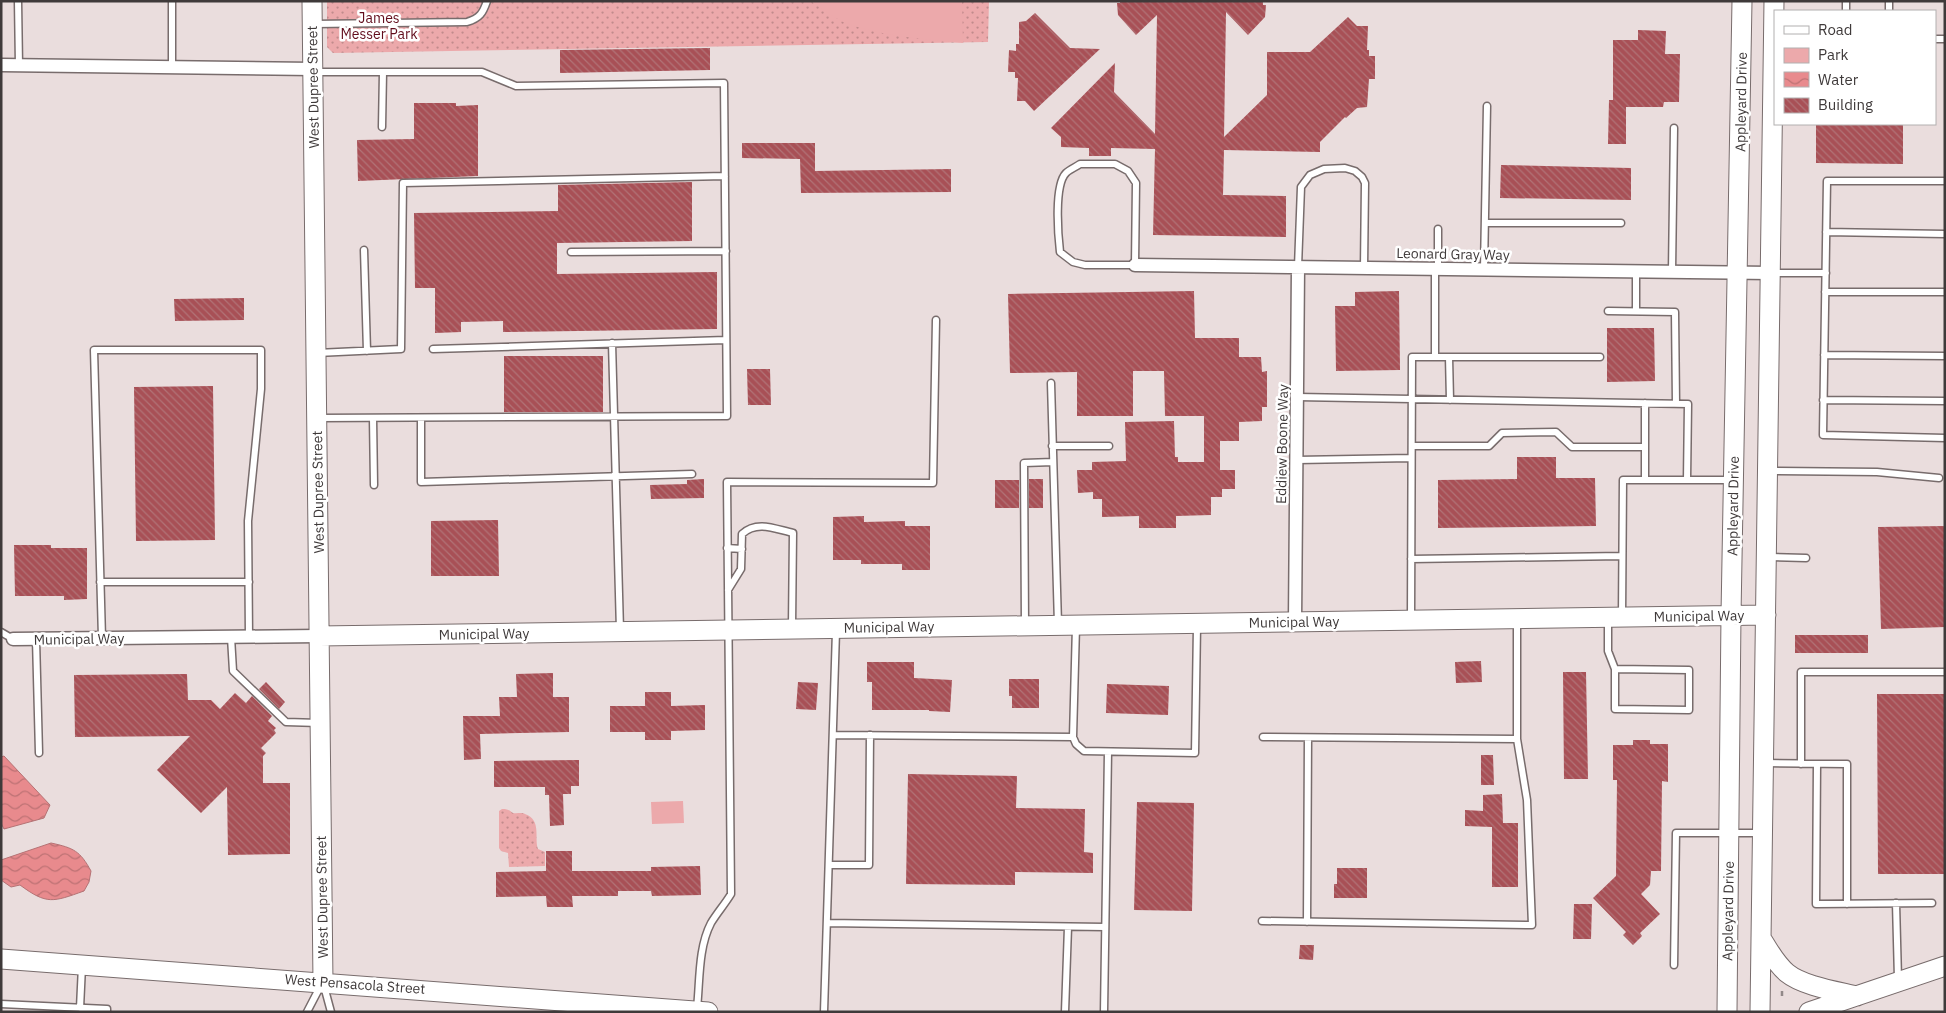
<svg xmlns="http://www.w3.org/2000/svg" width="1946" height="1013" viewBox="0 0 1946 1013" font-family="'IBM Plex Sans',sans-serif">
	<style>
		.green { fill: url(#green-dots) }
		.pitch { fill: #eca9ab }
		.water { fill: url(#water-waves); stroke: #b57274 }
		.building { fill: url(#building-back-hatch) }
		.lines { fill: none; stroke-linecap: round; stroke-linejoin: round }
		.lane-casing { stroke: #786c6c; stroke-width: 9 }
		.street-casing { stroke: #786c6c; stroke-width: 15 }
		.secondary-casing { stroke: #786c6c; stroke-width: 21 }
		.path { stroke: #928989; stroke-width: 2.5; stroke-dasharray: 5 2.5; stroke-linecap: butt }
		.lane { stroke: #fff; stroke-width: 6 }
		.street { stroke: #fff; stroke-width: 12 }
		.secondary { stroke: #fff; stroke-width: 19 }
		.labels { text-anchor: middle; stroke-width: 5; stroke-linejoin: round; paint-order: stroke }
		.park-label { font-size: 14px; fill: #620d1c; stroke: #fff }
		.street-label { font-size: 14px; fill: #3f3a3a; stroke: #fff }
	</style>
	<defs>
		<pattern id="green-dots" width="8" height="8" patternUnits="userSpaceOnUse" patternTransform="scale(1.25)"><rect width="8" height="8" fill="#eca9ab"/><path d="M2 2h.1M6 6h.1" fill="none" stroke="#c18b8c" stroke-width="1.8" stroke-linecap="round"/></pattern>
		<pattern id="water-waves" width="16" height="10" patternUnits="userSpaceOnUse" patternTransform="scale(1.25)"><rect width="16" height="10" fill="#e88a8d"/><path d="M0 5q4-4 8 0t8 0" fill="none" stroke="#bd7274"/></pattern>
		<pattern id="building-back-hatch" width="6" height="6" patternUnits="userSpaceOnUse" patternTransform="scale(1.25)"><rect width="6" height="6" fill="#a85056"/><path d="M-1 5l2 2M0 0l6 6M5-1l2 2" fill="none" stroke="#b17377"/></pattern>
	</defs>
	<rect width="100%" height="100%" fill="#eadddd"/>
	<path class="green" d="M327,1H989L988,42L333,53L327,47Z
		M502,809C508,809 509,810 513,813C517,814 522,812 525,814C542,820 534,838 538,849L545,852V866L509,867L508,853L501,851L499,848V811Z"/>
	<path class="pitch" d="M811,1H962L963,43C926,39 887,37 851,25C836,20 824,10 811,1Z
		M683,801L684,823L652,824L651,802Z"/>
	<path class="water" d="M4,756L50,805L44,818L4,829L1,823V757Z
		M51,843C74,848 80,851 91,871L89,882L84,891C53,902 47,905 20,885L11,887L1,880V860Z"/>
	<path class="building" d="M1120,1H1263V5H1266L1265,17L1248,35L1226,12L1224,137L1267,95V52H1310L1348,17L1357,26H1368L1367,50H1369V56H1375V79H1369L1367,107L1357,108L1346,118L1345,117L1320,142V152L1224,150L1223,195L1286,196V237L1153,235L1155,149L1111,148V156H1089V148L1061,147V137L1051,128L1115,63L1114,92L1155,134L1157,15L1136,35L1118,15L1117,3H1120Z
		M1035,13L1070,48L1100,49L1034,111L1025,101H1017L1018,78H1015V72H1008L1009,50L1016,51V44H1019V22L1026,21Z
		M1638,30L1666,31L1665,54H1680L1679,102H1664L1663,107H1626V144H1608L1609,100H1613V40H1638Z
		M710,48V70L560,73V50Z
		M414,103H456V106L478,105V176L358,181L357,140L414,139Z
		M1816,124H1903V164L1816,163Z
		M742,143H815V171L951,169V192L801,193L800,159L742,158Z
		M1501,165L1631,168V200L1500,198Z
		M692,182V241L557,243V274L717,272V329L503,332V321L461,322V332L435,333V288H415L414,213L558,211V185Z
		M1194,291L1195,338H1239V357H1261L1262,372L1267,371V407H1262V421L1239,422V441H1220V470H1235V489H1222V497H1211V515L1176,516V528H1139V516L1102,517V499H1093V492L1078,493L1077,470H1092V462L1126,461L1125,422L1174,421L1175,457H1178V462H1204V416H1165L1164,371H1133V416H1077V372L1010,373L1008,294Z
		M1399,291L1400,370L1336,371L1335,306H1355V292Z
		M244,298V320L175,321L174,299Z
		M1607,328H1654L1655,381L1607,382Z
		M504,356H603V412H504Z
		M747,369H770L771,405H748Z
		M213,386L215,540L136,541L134,387Z
		M1517,457H1556V478H1595L1596,526L1438,528V480L1517,479Z
		M704,479V498L651,499L650,485L687,484V480Z
		M1029,479H1043V508H1029Z
		M995,480H1019V508H995Z
		M864,516V522L905,521V526H930V570H902V564H861V560H833V517Z
		M498,520L499,576H431V521Z
		M1945,526V627L1881,629L1878,527Z
		M14,545H51V548H87V599L64,600V596H15Z
		M1795,635H1868V653H1795Z
		M1481,661L1482,682L1456,683L1455,662Z
		M867,662H914V678L952,680L950,712L929,711V710H872V682H867Z
		M1563,672H1586L1588,779H1564Z
		M553,673V697H569V732L480,734L481,759L464,760L463,716H500L499,697H517L516,674Z
		M187,674L188,700H211L220,709L235,693L246,703L252,696L272,716L268,721L276,728L274,730L276,733L261,748L266,753L263,756V783H290V854L228,855L227,787L201,813L157,770L190,736L75,737L74,675Z
		M1009,679H1039V708H1012V696H1009Z
		M266,682L285,702L279,709L259,689Z
		M798,682L818,683L816,710L796,709Z
		M1107,684L1169,686L1168,715L1106,713Z
		M645,692H671V706L705,705V730L671,731V740H645V732H610V706H645Z
		M1877,694H1945V874H1878Z
		M1633,740H1650V744H1668V782L1662,781L1661,871H1651L1650,885L1641,894L1660,914L1640,933L1642,936L1633,945L1623,935L1626,932L1593,898L1616,876L1617,780H1613V745H1633Z
		M1481,755H1493L1494,785H1481Z
		M579,760V786H571V794H563L564,825L550,826L549,795H545V787H494V761Z
		M908,774L1017,776L1016,808L1085,809L1084,852L1093,853V873L1015,872V885L906,884Z
		M1502,794L1503,823H1518V887H1492V827L1465,826V810L1483,811V795Z
		M1137,802L1194,803L1192,911L1134,910Z
		M546,851H572V871H651V867L700,866L701,895L652,896L651,891H618V896H572L573,907H547L546,896L496,897V872L546,871Z
		M1337,868H1367V898H1334V884H1337Z
		M1574,904H1592L1591,939H1573Z
		M1300,945H1314L1313,960L1299,959Z"/>
	<g class="lines">
		<g class="lane-casing">
			<path id="lane" d="M18,1L19,66
				M172,1V67
				M1846,11V1
				M1889,11V1
				M314,24L467,22C480,18 483,13 487,1
				M1935,39H1945
				M314,72H482L516,86L724,83L727,416L318,418
				M382,127L383,72
				M1080,164H1115L1128,171L1136,183L1135,265H1085L1073,262L1060,252C1058,235 1054,185 1066,173C1070,169 1076,167 1080,164Z
				M1945,181H1827L1823,435L1945,438
				M1485,223H1621
				M1826,232L1945,234
				M364,250L367,351
				M571,252L726,251
				M1298,267L1301,187L1310,175L1324,169L1345,168L1355,171L1362,177L1365,183L1364,268
				M1438,269V229
				M1484,269L1487,106
				M1672,271L1674,128
				M1772,273H1826
				M1825,292H1945
				M1608,311L1675,312L1676,404
				M1636,311V271
				M612,343L620,630
				M433,349L726,340
				M317,353L401,349L403,183L725,176
				M1824,355L1945,356
				M1435,357V268
				M1449,357L1450,400
				M1051,383L1058,624
				M1297,397L1688,404L1687,480
				M1823,400L1945,401
				M1645,403V480
				M373,418L374,485
				M421,418V482L692,474
				M1052,446H1109
				M1412,446H1489L1502,433L1556,432L1572,447H1645
				M1297,460L1411,458
				M1770,471L1877,472L1939,478
				M727,548L742,549
				M1767,557L1806,558
				M1411,559L1622,556
				M100,582H249
				M728,590L741,569L742,534C757,520 775,529 793,533L792,626
				M1622,616L1623,480H1733
				M1411,617L1412,357H1600
				M1608,620V651L1615,669V709L1689,710V670L1615,669
				M1025,625L1024,463L1053,462
				M1076,626L1073,737L1076,744L1084,751L1195,753L1197,626
				M1,632L13,639
				M231,637L233,671L286,722L319,723
				M102,638L94,350H261V389L248,521L249,637
				M36,639L39,753
				M833,735L1073,737
				M1263,737L1517,739
				M1765,763L1847,764V904
				M1801,764V672H1945
				M1817,764L1816,904L1932,903
				M829,865H869L870,735
				M1896,903L1898,979
				M1262,921L1532,925L1527,800L1517,739V620
				M1307,922L1308,738
				M827,923L1105,927
				M1674,965L1676,833H1761
				M324,986L331,1012
				M1,1004L107,1009V1012
				M80,1008L82,966
				M697,1008C700,981 698,948 711,923C717,913 725,904 731,894L727,482L933,483L936,320
				M307,1012L321,985
				M824,1012L836,631
				M1065,1012L1068,927
				M1104,1012L1108,752"/>
		</g>
		<g class="street-casing">
			<path id="street" d="M1,65L313,69
				M1135,265L1771,273
				M1295,622L1298,267
				M13,639L319,636"/>
		</g>
		<g class="secondary-casing">
			<path id="secondary" d="M312,1L323,982
				M319,636L1766,615
				M1761,938C1769,950 1775,963 1787,973C1803,986 1836,991 1857,996
				M1,959L708,1012
				M1727,1012L1731,615L1742,1
				M1760,1012L1774,1
				M1809,1012L1945,966"/>
		</g>
		<path class="path" d="M1782,991V997"/>
		<use href="#lane" class="lane"/>
		<use href="#street" class="street"/>
		<use href="#secondary" class="secondary"/>
	</g>
	<g class="labels">
		<g class="park-label">
			<text x="379" y="23">James<tspan x="379" dy="16">Messer Park</tspan></text>
		</g>
		<g class="street-label">
			<text transform="translate(313 87) rotate(-91)" y="5">West Dupree Street</text>
			<text transform="translate(1741 102) rotate(-89)" y="5">Appleyard Drive</text>
			<text transform="translate(1453 254) rotate(1)" y="5">Leonard Gray Way</text>
			<text transform="translate(1282 444) rotate(-89)" y="5">Eddiew Boone Way</text>
			<text transform="translate(318 492) rotate(-91)" y="5">West Dupree Street</text>
			<text transform="translate(1733 506) rotate(-89)" y="5">Appleyard Drive</text>
			<text transform="translate(1699 616) rotate(-1)" y="5">Municipal Way</text>
			<text transform="translate(1294 622) rotate(-1)" y="5">Municipal Way</text>
			<text transform="translate(889 627) rotate(-1)" y="5">Municipal Way</text>
			<text transform="translate(484 634) rotate(-1)" y="5">Municipal Way</text>
			<text transform="translate(79 639) rotate(-1)" y="5">Municipal Way</text>
			<text transform="translate(322 897) rotate(-91)" y="5">West Dupree Street</text>
			<text transform="translate(1728 911) rotate(-89)" y="5">Appleyard Drive</text>
			<text transform="translate(355 984) rotate(4)" y="5">West Pensacola Street</text>
		</g>
	</g>
	<rect width="1946" height="1013" fill="none" stroke="#3f3a3a" stroke-width="5"/>
	<rect x="1774" y="10" width="162" height="115" fill="#ffffff" stroke="#b2b0b0"/>
	<rect x="1784" y="26" width="25" height="8" fill="#ffffff" stroke="#b2b0b0"/>
	<text x="1818" y="35" font-size="15" fill="#3f3a3a">Road</text>
	<rect x="1784" y="48" width="25" height="15" fill="#eca9ab" stroke="#b2b0b0"/>
	<text x="1818" y="60" font-size="15" fill="#3f3a3a">Park</text>
	<rect x="1784" y="72" width="25" height="15" fill="url(#water-waves)" stroke="#b2b0b0"/>
	<text x="1818" y="85" font-size="15" fill="#3f3a3a">Water</text>
	<rect x="1784" y="98" width="25" height="15" fill="url(#building-back-hatch)" stroke="#b2b0b0"/>
	<text x="1818" y="110" font-size="15" fill="#3f3a3a">Building</text>
</svg>
